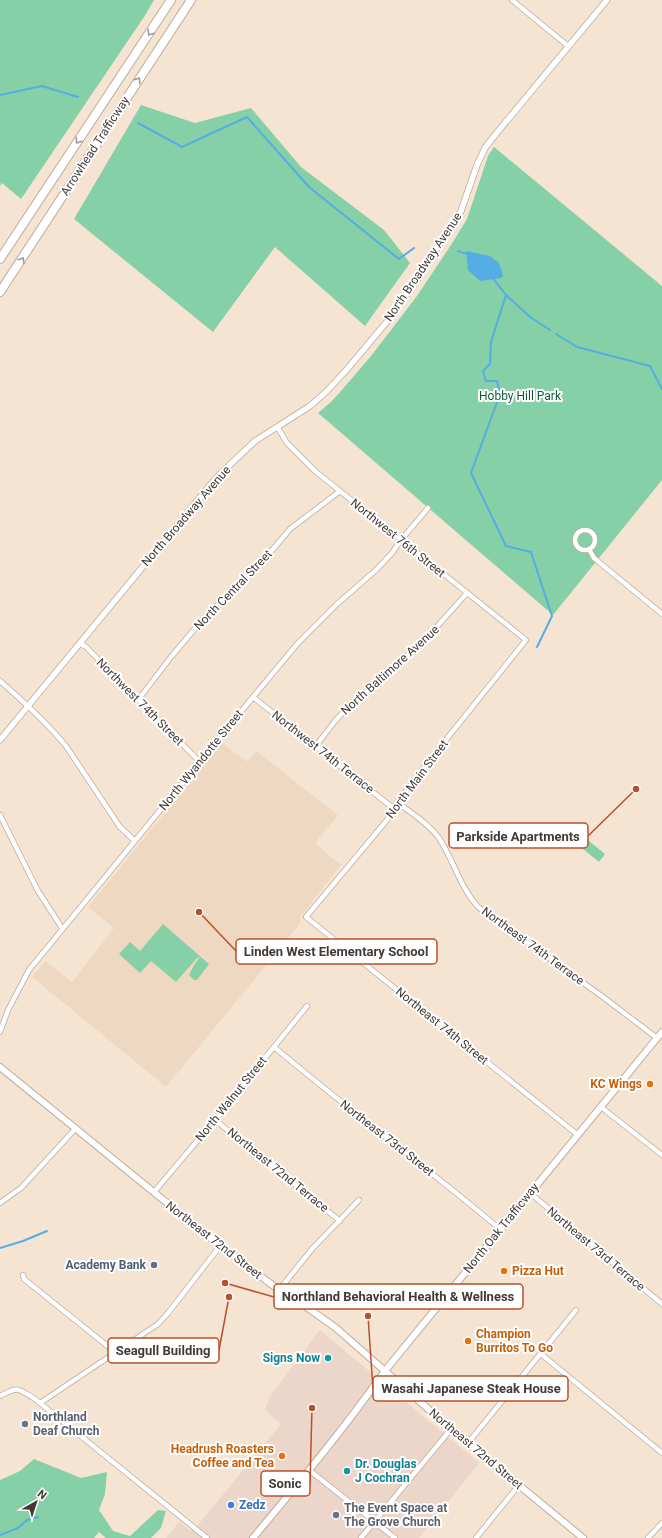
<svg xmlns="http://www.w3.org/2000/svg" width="662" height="1538" viewBox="0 0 662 1538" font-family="Roboto,sans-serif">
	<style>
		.commercial { fill: #ecd5c9 }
		.built { fill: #efd8c2 }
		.green { fill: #86d0a7 }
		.water { fill: #55ade5 }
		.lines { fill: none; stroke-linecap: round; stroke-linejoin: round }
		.stream { stroke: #55ade5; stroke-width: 2 }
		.minor-casing { stroke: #bdab9c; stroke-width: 6 }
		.tertiary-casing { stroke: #bdab9c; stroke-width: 7 }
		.secondary-casing { stroke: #bdab9c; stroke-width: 8 }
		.motorway-casing { stroke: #bdab9c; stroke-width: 10 }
		.minor { stroke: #fff; stroke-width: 4.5 }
		.tertiary { stroke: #fff; stroke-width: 5.5 }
		.secondary { stroke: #fff; stroke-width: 6 }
		.motorway { stroke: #fff; stroke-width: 8 }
		.oneway { stroke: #a09c9a }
		.food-dot { fill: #e8710a; stroke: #fff; stroke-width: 1.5 }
		.service-dot { fill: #5c6f8a; stroke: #fff; stroke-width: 1.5 }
		.culture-dot { fill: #0f9aa8; stroke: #fff; stroke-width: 1.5 }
		.worship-dot { fill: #6b7280; stroke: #fff; stroke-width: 1.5 }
		.shop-dot { fill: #3f7fe0; stroke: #fff; stroke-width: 1.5 }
		.labels { text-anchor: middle; stroke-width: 4; stroke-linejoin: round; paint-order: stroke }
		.street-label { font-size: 12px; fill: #423a34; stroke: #fff }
		.park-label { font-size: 12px; fill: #0f5a3a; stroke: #fff }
		.food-label { font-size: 12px; font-weight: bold; fill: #c56008; stroke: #fff; text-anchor: end }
		.service-label { font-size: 12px; font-weight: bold; fill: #4e5e75; stroke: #fff; text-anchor: end }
		.culture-label { font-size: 12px; font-weight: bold; fill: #0d838f; stroke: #fff; text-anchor: end }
		.worship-label { font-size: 12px; font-weight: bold; fill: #5b616d; stroke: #fff; text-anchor: start }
		.shop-label { font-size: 12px; font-weight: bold; fill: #366cbe; stroke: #fff; text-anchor: start }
		.leader { fill: none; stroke: #b8502b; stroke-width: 1.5 }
		.callout-dot { fill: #b8502b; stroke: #fff; stroke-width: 1.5 }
		.callout { fill: #fff; stroke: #b8502b; stroke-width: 1.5 }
		.callout-label { font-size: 13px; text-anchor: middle; font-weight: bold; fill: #423a34 }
	</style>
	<rect width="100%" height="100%" fill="#f6e4d3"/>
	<path class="commercial" d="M320,1330L479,1463L419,1538H166L179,1522L191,1531L198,1525L281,1424L265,1410L270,1396Z"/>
	<path class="built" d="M222,743L248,762L256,751L338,815L315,843L341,865L300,917V924L166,1087L32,977L45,961L72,982L114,928L88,907Z"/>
	<path class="green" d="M0,0H154L144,17L21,199L2,183L0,186Z
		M141,105L195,123L251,108L301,167L384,230L410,263L365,326L275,247L213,332L74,219Z
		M494,147L662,286V480L553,615L318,413L332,401L341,391L371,356L417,296L451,245L467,219L488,156Z
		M573,828L605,854L599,862L567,836Z
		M163,924L209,964L197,980H194L189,975L194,965L199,958L198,957L176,982L151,961L140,973L119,954L130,942L140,951Z
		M34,1459L81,1478L107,1472L105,1494L99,1510L113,1531L130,1536L158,1510L166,1511L161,1528L151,1538H106L99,1532L94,1538H0V1480L20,1471Z"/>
	<path class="water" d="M466,251L490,256L499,263L503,276L501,278L480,281L468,270Z"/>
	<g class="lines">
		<path class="stream" d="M0,95L42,86L78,97
			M138,123L182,147L247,117L309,187L399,259L414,248
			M458,251L467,254
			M492,277L506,295L491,342L490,364L483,371L486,381H497L500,394L471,473L506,546L531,552L552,616L537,647
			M506,295L530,317L550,330
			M556,334L577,347L650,366L662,389
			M0,1248L23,1241L47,1231
			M0,1535L18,1528L27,1520L38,1517"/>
		<g class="minor-casing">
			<path id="minor" d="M512,0L568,46
				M278,428L287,443L315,471L526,640L425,766L393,808L387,820L306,917L578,1135
				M575 540a10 10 0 1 1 20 0a10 10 0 1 1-20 0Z
				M589,549L594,558L662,614
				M79,644L85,646L199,761
				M0,681C23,701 46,722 66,746L120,827L135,841
				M253,697L393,808
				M138,700L171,657L203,619L257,568L290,529L340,491
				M315,747L335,721L346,709L424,641L467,593
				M397,802C411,813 428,823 439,838C454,861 460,887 478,907L603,997L657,1038
				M0,815L38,891L62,928
				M0,1032L8,1010L29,970L253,697L298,643L336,605L376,570L392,553L401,540L428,508
				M274,1047C348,1109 426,1167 500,1229
				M601,1107L662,1155
				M215,1120L340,1221
				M154,1192L215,1120L307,1006
				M530,1193L662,1304
				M0,1203L21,1188L76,1128
				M23,1275L24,1279L115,1352
				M279,1290L312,1249L359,1200
				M541,1354L662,1453
				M0,1396C19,1386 17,1388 35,1399L207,1538
				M40,1403L158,1324L168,1313L220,1246
				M468,1443L576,1310
				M309,1470L395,1538
				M361,1538L451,1429
				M476,1538L519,1485
				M648,1538L662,1523"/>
		</g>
		<g class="tertiary-casing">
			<path id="tertiary" d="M0,740L216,478L255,441L310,406L327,391L349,367L390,318L417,280L461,211L477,165L485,148L495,135L607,0"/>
		</g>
		<g class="secondary-casing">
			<path id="secondary" d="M0,1067L220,1246L279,1290L308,1308L336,1328L451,1429L583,1538
				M253,1538C298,1484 344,1429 384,1372L662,1032"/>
		</g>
		<g class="motorway-casing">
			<path id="motorway" d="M0,259L171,0
				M0,292L191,0"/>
		</g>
		<use href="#minor" class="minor"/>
		<use href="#tertiary" class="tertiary"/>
		<use href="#secondary" class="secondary"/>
		<use href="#motorway" class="motorway"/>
	</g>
	<defs><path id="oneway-chevron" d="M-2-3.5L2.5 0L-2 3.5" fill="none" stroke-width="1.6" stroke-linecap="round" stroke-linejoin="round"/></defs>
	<g class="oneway">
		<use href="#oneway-chevron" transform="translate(150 33) rotate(123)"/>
		<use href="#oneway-chevron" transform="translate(138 80) rotate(-57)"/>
		<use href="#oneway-chevron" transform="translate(78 141) rotate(123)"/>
		<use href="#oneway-chevron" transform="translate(22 260) rotate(-57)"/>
	</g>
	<g class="food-dot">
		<circle cx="650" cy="1084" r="4"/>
		<circle cx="504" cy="1271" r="4"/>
		<circle cx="468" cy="1341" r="4"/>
		<circle cx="282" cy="1456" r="4"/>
	</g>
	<circle class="service-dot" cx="154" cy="1265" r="4"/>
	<g class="culture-dot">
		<circle cx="328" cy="1358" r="4"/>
		<circle cx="347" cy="1471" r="4"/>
	</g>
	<g class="worship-dot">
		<circle cx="25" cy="1424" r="4"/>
		<circle cx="336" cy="1515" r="4"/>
	</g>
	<circle class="shop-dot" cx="231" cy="1505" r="4"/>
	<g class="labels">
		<g class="street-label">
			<text transform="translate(95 146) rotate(-57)" y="4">Arrowhead Trafficway</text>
			<text transform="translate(423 267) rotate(-56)" y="4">North Broadway Avenue</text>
			<text transform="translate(186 516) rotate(-49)" y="4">North Broadway Avenue</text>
			<text transform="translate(398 538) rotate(39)" y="4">Northwest 76th Street</text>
			<text transform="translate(233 590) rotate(-46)" y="4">North Central Street</text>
			<text transform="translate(390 670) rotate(-42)" y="4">North Baltimore Avenue</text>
			<text transform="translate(140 702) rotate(45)" y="4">Northwest 74th Street</text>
			<text transform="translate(323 752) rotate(38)" y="4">Northwest 74th Terrace</text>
			<text transform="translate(201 760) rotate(-51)" y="4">North Wyandotte Street</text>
			<text transform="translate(417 779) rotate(-53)" y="4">North Main Street</text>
			<text transform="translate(533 946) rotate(36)" y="4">Northeast 74th Terrace</text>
			<text transform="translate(442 1026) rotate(39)" y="4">Northeast 74th Street</text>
			<text transform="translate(231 1099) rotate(-51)" y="4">North Walnut Street</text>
			<text transform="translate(387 1138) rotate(38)" y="4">Northeast 73rd Street</text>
			<text transform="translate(278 1170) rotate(39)" y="4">Northeast 72nd Terrace</text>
			<text transform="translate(501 1228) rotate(-51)" y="4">North Oak Trafficway</text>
			<text transform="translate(214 1240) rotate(38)" y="4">Northeast 72nd Street</text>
			<text transform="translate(596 1249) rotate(40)" y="4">Northeast 73rd Terrace</text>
			<text transform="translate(476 1449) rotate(40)" y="4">Northeast 72nd Street</text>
		</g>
		<g class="park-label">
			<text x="520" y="400">Hobby Hill Park</text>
		</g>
		<g class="food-label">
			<text x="642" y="1088">KC Wings</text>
			<text x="512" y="1275" text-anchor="start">Pizza Hut</text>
			<text x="476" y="1338" text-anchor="start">Champion<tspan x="476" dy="14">Burritos To Go</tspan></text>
			<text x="274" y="1453">Headrush Roasters<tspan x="274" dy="14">Coffee and Tea</tspan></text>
		</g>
		<g class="service-label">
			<text x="146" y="1269">Academy Bank</text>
		</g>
		<g class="culture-label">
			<text x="320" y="1362">Signs Now</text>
			<text x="355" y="1468" text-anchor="start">Dr. Douglas<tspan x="355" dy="14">J Cochran</tspan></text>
		</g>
		<g class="worship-label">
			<text x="33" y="1421">Northland<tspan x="33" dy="14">Deaf Church</tspan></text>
			<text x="344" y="1512">The Event Space at<tspan x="344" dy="14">The Grove Church</tspan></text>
		</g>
		<g class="shop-label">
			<text x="239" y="1509">Zedz</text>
		</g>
	</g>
	<path class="leader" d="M636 789L588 836M199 912L236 951M225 1283L274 1297M229 1297L219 1350M368 1316L373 1389M312 1408L310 1483"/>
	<g class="callout-dot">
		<circle cx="636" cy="789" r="4"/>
		<circle cx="199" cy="912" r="4"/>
		<circle cx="225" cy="1283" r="4"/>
		<circle cx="229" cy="1297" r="4"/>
		<circle cx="368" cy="1316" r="4"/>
		<circle cx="312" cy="1408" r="4"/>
	</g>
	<g class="callout">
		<rect x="449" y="823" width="139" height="25" rx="4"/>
		<rect x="236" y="939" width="201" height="25" rx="4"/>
		<rect x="274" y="1284" width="249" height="25" rx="4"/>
		<rect x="108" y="1338" width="111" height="25" rx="4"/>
		<rect x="373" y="1376" width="195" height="25" rx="4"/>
		<rect x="261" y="1471" width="49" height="25" rx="4"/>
	</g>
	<g class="callout-label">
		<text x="518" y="841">Parkside Apartments</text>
		<text x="336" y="956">Linden West Elementary School</text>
		<text x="398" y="1301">Northland Behavioral Health &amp; Wellness</text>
		<text x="163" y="1355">Seagull Building</text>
		<text x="471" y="1393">Wasahi Japanese Steak House</text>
		<text x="285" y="1488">Sonic</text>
	</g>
	<g transform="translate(36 1502) rotate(39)" stroke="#ffffff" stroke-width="3" paint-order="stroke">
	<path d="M0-3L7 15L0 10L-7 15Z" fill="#423a34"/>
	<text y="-6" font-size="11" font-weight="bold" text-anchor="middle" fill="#423a34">N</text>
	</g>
</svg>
